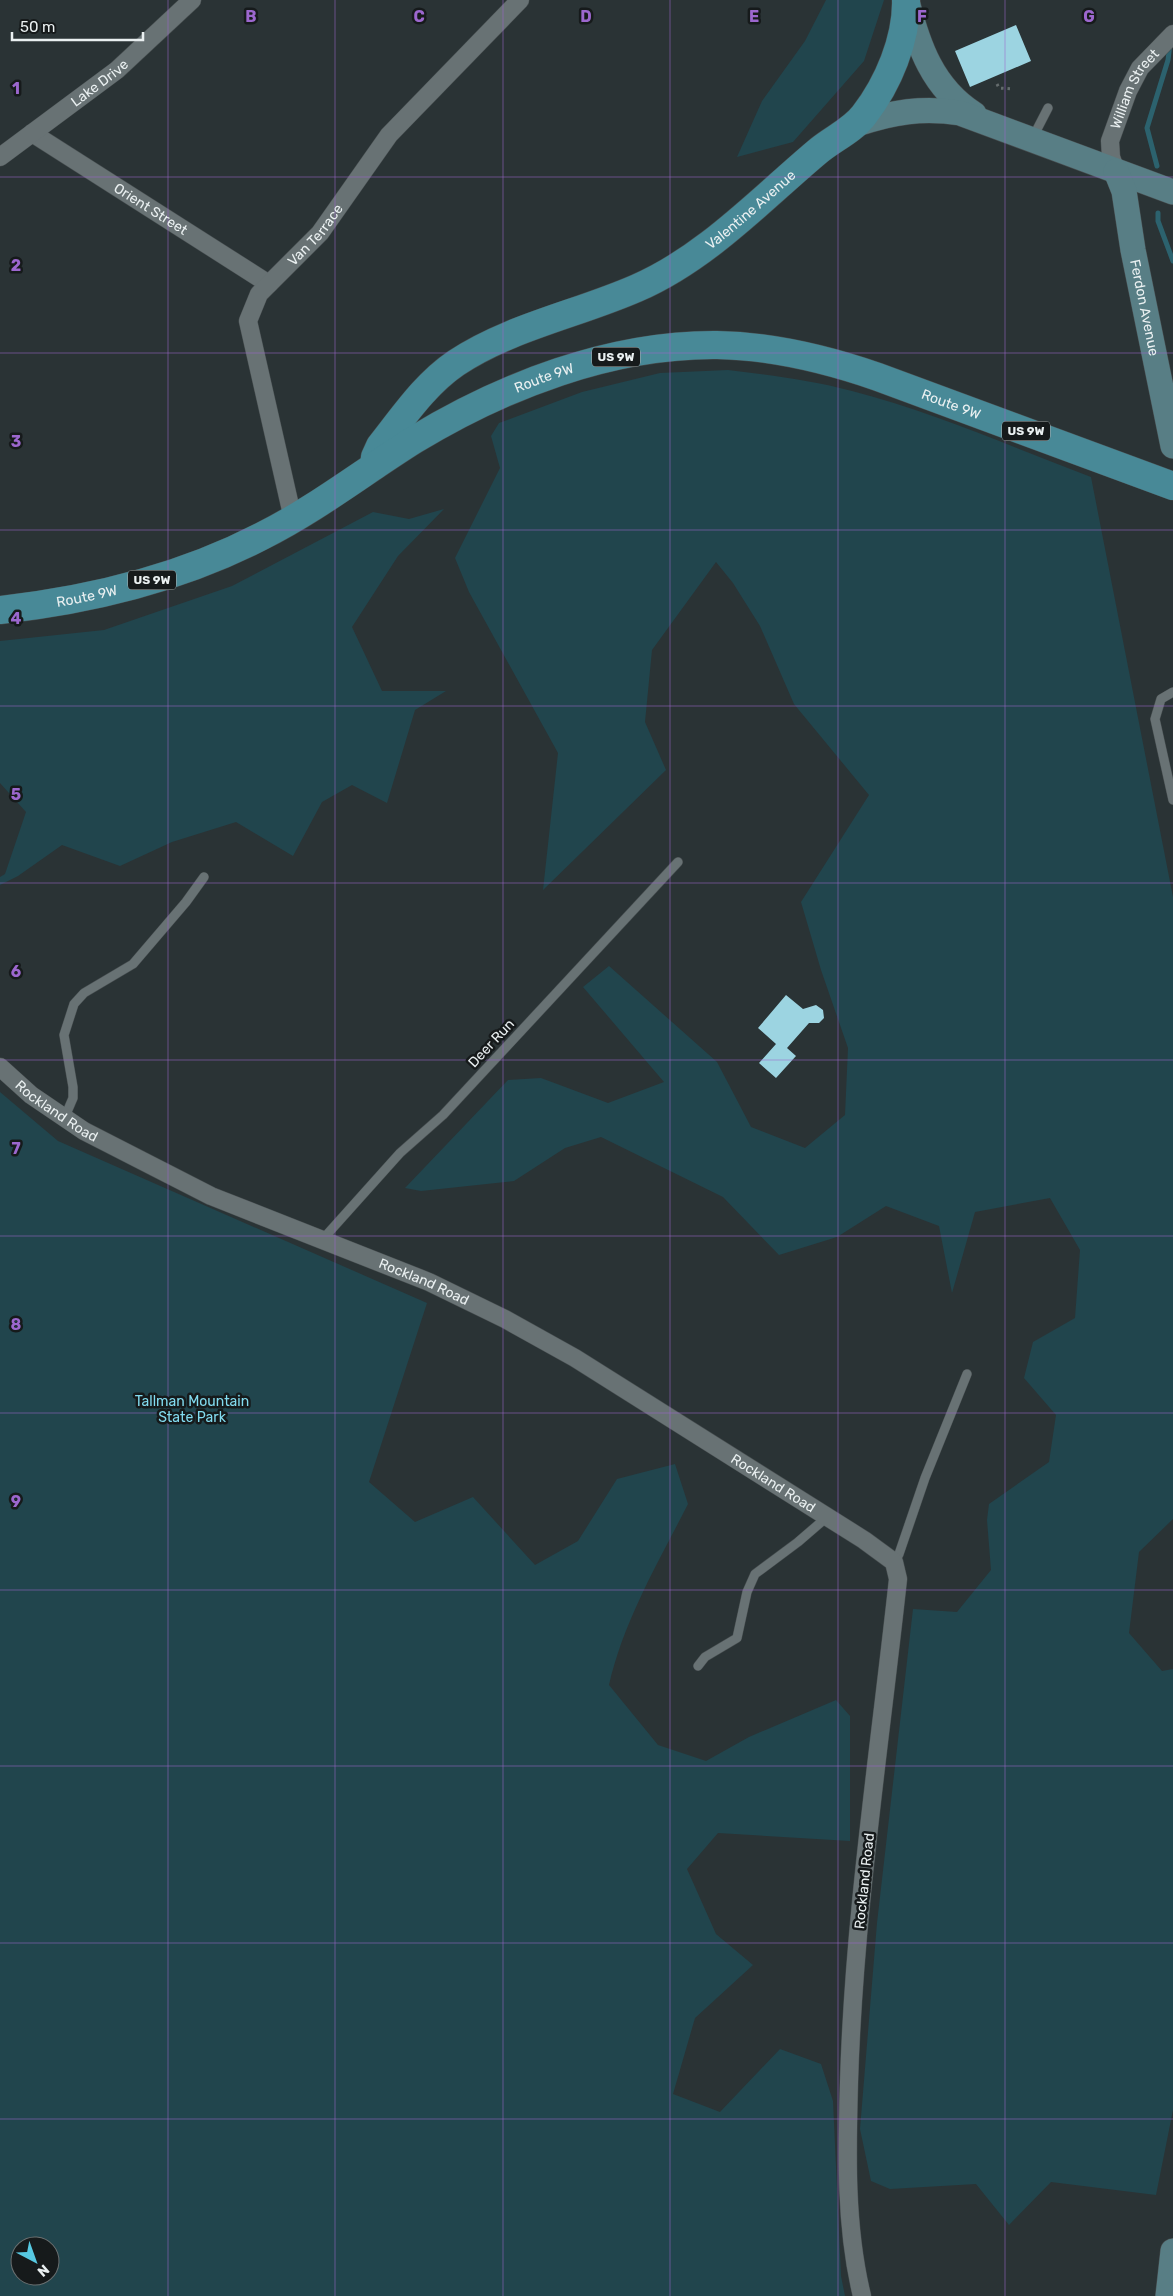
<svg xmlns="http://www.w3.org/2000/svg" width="1173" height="2296" viewBox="0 0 1173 2296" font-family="Rubik,sans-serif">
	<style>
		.green { fill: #21454d; fill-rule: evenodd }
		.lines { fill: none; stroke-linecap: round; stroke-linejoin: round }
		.stream { stroke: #2c626e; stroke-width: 5 }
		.building { fill: #9cd4e1 }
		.lane-casing { stroke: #474e50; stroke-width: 10 }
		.street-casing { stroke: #474e50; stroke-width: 19 }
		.secondary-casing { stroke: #474e50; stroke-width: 26 }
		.primary-casing { stroke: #474e50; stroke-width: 29 }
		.path { stroke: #646c6d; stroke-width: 3; stroke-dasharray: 2.5 4; stroke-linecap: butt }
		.lane { stroke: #687274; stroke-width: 9 }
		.street { stroke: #687274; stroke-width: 18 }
		.secondary { stroke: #587e85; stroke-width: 25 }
		.primary { stroke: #488997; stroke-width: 28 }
		.grid { fill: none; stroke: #9c67ce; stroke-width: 1; stroke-opacity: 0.55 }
		.labels { text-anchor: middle; stroke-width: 5; stroke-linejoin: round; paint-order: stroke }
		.shield { fill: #161a1b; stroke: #aab0b1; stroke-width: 1 }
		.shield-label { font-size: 12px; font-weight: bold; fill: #eaf0f1 }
		.street-label { font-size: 14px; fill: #eaf0f1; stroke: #161a1b }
		.park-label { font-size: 14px; fill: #82dbef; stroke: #161a1b }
		.grid-label { font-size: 16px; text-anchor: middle; font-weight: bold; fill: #9c67ce; stroke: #161a1b; stroke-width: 5; stroke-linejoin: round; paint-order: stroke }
	</style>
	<rect width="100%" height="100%" fill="#2a3335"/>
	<path class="green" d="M826,0H884L864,61L793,142L737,157L762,101L805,41Z
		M728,370C770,375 811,380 852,391C933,412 1012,447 1091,477L1173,897V1519L1139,1552L1129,1633L1162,1671L1173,1669V2110L1156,2195L1051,2182L1009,2225L976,2184L890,2189L871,2181L860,2129L877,1923L913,1609L957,1612L991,1570L987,1520L989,1504L1049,1462L1056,1415L1024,1378L1033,1342L1075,1318L1080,1250L1050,1198L975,1212L952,1293L939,1226L886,1206L837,1237L779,1255L723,1197L601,1137L565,1148L514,1181L421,1191L405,1188L508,1080L541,1078L608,1103L664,1082L583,987L609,966L717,1062L751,1127L805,1148L845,1115L848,1048L821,970L801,902L869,795L794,704L760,626L733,583L716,562L652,650L645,722L666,770L543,890L558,753L469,592L455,558L500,468L491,436L499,423L582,392L660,373Z
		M444,509L398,556L352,627L382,691H446L415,710L387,803L352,785L322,802L293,856L236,822L172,842L120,866L62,845L18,876L0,885V877L5,874L26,812L0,783V641L104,630L232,586L373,512L409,519Z
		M0,1092L58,1141L427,1303L369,1482L415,1522L473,1497L535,1565L578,1541L617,1479L675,1464L688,1504C658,1563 624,1620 609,1685L658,1745L706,1761L749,1737L836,1700L850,1716V1841L718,1833L687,1869L716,1934L753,1965L695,2018L673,2094L720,2112L780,2049L821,2064L833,2101L841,2276L845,2296H0ZM20,2246H50V2276H20Z"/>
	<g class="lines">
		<path class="stream" d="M1157,166L1147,128L1168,60L1170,44
			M1158,213V221L1173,261"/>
	</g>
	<path class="building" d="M1016,25L1031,61L970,87L955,51Z
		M786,995L803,1009L816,1005L823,1010L824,1018L819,1023H809L787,1048L796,1056L776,1078L759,1063L776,1044L758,1028Z"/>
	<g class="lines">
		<g class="lane-casing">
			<path id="lane" d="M1032,139L1048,108
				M1173,692L1161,699L1155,719L1173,800
				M64,1119L73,1098V1087L64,1035L74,1004L84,993L133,964L186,902L204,877
				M322,1240L400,1153L443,1115L678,862
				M894,1562L899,1554L925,1478L967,1374
				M698,1666L705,1657L737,1638L747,1592L755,1574L798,1542L827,1517"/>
		</g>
		<g class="street-casing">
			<g id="street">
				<path id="s1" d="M32,133L269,284"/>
				<path id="s2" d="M0,157L117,70L192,0"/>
				<path id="s3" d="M1116,171L1111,157L1110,141L1128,91L1140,68L1173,34"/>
				<path id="s4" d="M293,519L248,321L259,294L320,233L389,135L520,0"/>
				<path id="s5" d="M0,1067L31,1095L84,1131L211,1196L429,1282L505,1319L575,1358L864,1540L894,1562L898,1579C880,1746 854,1914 849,2082C847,2152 845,2227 862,2296"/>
			</g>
		</g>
		<g class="secondary-casing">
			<g id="secondary">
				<path d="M907,1C918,46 933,88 974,114"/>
				<path d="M857,124C892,112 923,107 960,113L1173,192"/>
				<path id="s6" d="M1116,171L1124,191L1133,250L1173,446"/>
				<path d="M1168,2296L1173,2251"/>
			</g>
		</g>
		<g class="primary-casing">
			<g id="primary">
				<path id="s7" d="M374,466L375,457L380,446C403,417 425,384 456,363C510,327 578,314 637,288C706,258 760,200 817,152C832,139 852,131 864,115C888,84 907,39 906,0"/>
				<path id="s8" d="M0,610C90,600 181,578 262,536C316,509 363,472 414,440C503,386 611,344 717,345C772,346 826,359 878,377L1173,486"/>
			</g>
		</g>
		<path class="path" d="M997,84L999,88L1013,89"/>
		<use href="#lane" class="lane"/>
		<use href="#street" class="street"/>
		<use href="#secondary" class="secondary"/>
		<use href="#primary" class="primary"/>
	</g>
	<path class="grid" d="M168,0V2296M335,0V2296M503,0V2296M670,0V2296M838,0V2296M1005,0V2296M0,177H1173M0,353H1173M0,530H1173M0,706H1173M0,883H1173M0,1060H1173M0,1236H1173M0,1413H1173M0,1590H1173M0,1766H1173M0,1943H1173M0,2119H1173"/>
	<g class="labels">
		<g class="shield">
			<rect x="592" y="347.5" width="48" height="19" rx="4"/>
			<rect x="1002" y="421.5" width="48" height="19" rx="4"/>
			<rect x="128" y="570.5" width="48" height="19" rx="4"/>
		</g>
		<g class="shield-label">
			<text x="616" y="361">US 9W</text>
			<text x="1026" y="435">US 9W</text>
			<text x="152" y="584">US 9W</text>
		</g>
		<g class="street-label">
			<text dy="5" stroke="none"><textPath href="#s2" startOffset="124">Lake Drive</textPath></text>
			<text dy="5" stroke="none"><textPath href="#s3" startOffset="89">William Street</textPath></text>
			<text dy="5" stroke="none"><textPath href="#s1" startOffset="141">Orient Street</textPath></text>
			<text dy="5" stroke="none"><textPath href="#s7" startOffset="469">Valentine Avenue</textPath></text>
			<text dy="5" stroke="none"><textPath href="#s4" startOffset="314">Van Terrace</textPath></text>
			<text dy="5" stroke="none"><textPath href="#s6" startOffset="140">Ferdon Avenue</textPath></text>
			<text dy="5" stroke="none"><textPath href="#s8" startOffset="598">Route 9W</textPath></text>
			<text dy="5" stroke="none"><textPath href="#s8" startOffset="1018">Route 9W</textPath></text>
			<text dy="5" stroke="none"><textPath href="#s8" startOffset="88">Route 9W</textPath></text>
			<text transform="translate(491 1043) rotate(-47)" y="5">Deer Run</text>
			<text dy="5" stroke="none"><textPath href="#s5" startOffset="72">Rockland Road</textPath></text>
			<text dy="5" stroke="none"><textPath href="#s5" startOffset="478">Rockland Road</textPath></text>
			<text dy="5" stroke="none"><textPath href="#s5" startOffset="882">Rockland Road</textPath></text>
			<text transform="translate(864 1881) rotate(-84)" y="5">Rockland Road</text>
		</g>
		<g class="park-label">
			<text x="192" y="1406">Tallman Mountain<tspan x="192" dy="16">State Park</tspan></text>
		</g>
	</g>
	<g class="grid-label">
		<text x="251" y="22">B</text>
		<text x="419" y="22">C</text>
		<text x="586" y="22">D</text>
		<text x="754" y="22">E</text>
		<text x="922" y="22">F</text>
		<text x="1089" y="22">G</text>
		<text x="16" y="94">1</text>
		<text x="16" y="271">2</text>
		<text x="16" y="447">3</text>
		<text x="16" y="624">4</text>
		<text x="16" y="800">5</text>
		<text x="16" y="977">6</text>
		<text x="16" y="1154">7</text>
		<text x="16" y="1330">8</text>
		<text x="16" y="1507">9</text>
	</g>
	<g transform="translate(35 2261) rotate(139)"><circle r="24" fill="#161a1b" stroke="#6b7071"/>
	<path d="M0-4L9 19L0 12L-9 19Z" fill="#57c9e2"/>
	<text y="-8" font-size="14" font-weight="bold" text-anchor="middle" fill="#eaf0f1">N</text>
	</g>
	<path d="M12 32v8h131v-8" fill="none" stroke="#eaf0f1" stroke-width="2.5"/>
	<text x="20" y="32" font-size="15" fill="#eaf0f1" stroke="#161a1b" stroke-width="4" paint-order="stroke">50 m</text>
</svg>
